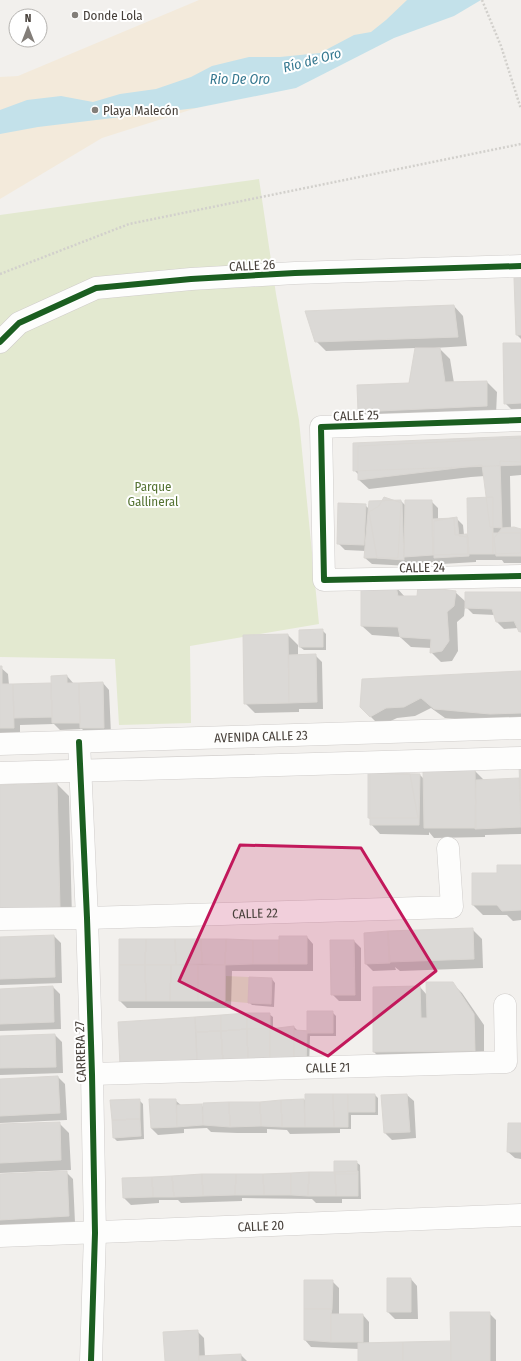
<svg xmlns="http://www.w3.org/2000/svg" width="521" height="1361" viewBox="0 0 521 1361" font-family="'Fira Sans Condensed',sans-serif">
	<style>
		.green { fill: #e3e9d0 }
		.sand { fill: #f3eadb }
		.water { fill: #c3e1ea }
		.shadow { fill: #0003 }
		.building { fill: #dbd9d6; stroke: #dad7d3 }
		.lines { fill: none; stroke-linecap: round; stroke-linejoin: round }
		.minor-casing { stroke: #d0cdcb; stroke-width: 23 }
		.path { stroke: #d2d0cc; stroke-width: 2.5; stroke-dasharray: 2 2; stroke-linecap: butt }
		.minor { stroke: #fdfdfc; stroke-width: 22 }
		.cycleway-casing { stroke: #fff; stroke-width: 8 }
		.cycleway { stroke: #1b5e20; stroke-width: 6 }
		.marked { fill: #c2185b; fill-opacity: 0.2; stroke: #c2185b; stroke-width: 3; stroke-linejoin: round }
		.poi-dot { fill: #837e79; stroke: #fff; stroke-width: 1.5 }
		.labels { text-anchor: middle; stroke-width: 4; stroke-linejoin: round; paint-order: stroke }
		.poi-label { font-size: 13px; fill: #47403a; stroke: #fff; text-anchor: start }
		.street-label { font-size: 13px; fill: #47403a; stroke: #fff }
		.park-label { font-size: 13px; fill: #557333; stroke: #fff }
		.water-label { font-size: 14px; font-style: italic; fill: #377991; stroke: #fff }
	</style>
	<rect width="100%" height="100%" fill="#f2f0ed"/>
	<path class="green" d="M259,179L276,294L299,420L319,624L190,646L191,723L119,725L115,659L0,657V215Z
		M226,976L249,977L248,1003L225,1001Z"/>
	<path class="sand" d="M199,0H448L278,82L102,138L0,199V77L18,76Z"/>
	<path class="water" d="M407,0H481L454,16L394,38L296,88L196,108L38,127L0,134V110L27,100L61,96L93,102L120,94L156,89L191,77L212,66L249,57H280L320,53L354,35L371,32L386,20Z"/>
	<path class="shadow" d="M521,279V339L517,335Z
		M454,306L463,316L467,346L434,348V349H440L450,359L454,383L487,382L497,392L496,415L369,422L359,412L409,384L416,348L326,351L316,341Z
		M521,344V413H515L505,403Z
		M521,437V475L510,476L511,528L521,530V563H504L502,560H476V562L442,564L439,562L410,564V566L372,564L365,558L366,551L345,550L338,543L365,505L369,509L393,501H401L406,506L431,501L438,508V519L456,518L463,525L464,535H468V499L487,498L485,476L471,477L369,489L359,480V475L354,470Z
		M396,587L405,597H418L455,592L466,602L521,593V633L518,628L504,629L497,622L495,615L473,614L465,606L464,616L457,622L458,651L452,661L441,662L431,652V648L411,647L400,637L372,635L362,626Z
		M322,630L326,634V650H304L300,647V631Z
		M288,635L298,645V655H315L322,662L323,709H299V712L255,713L245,703Z
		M0,667L8,674L9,685L52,684L67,676L74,684L103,683L109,690L111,734L88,735L82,729L60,730L54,724L20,725V734H0Z
		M521,672V723H500L445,718L431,708L415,716L397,718L380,726L361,707Z
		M521,766V834L485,835V837L434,838L429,832V835L380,834L371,824V820L369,818V774L420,775L424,779L475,771L485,781L518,779L521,781Z
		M57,784L69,796L72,919L0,921V786Z
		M521,866V920L513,921L507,915H483L473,905Z
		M472,929L482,939L483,968L400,971L395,967L396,970L373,971L366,964Z
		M54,936L61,943L62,983L0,985V938Z
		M307,937L313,944V971H232L231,1008H127L120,1001V940L280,941Z
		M354,941L361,948V1001H339L332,994Z
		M272,979L275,983L274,1007L252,1005L249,1002Z
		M452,983L462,993L484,1025V1060L384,1062L374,1052L420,987L427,995Z
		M53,987L60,994L61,1029L0,1031V990Z
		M332,1012L336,1016V1036H310L309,1068L207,1070L119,1023L269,1014L273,1017V1029L294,1027L298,1031L308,1032Z
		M55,1035L62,1042L63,1073L0,1075V1037Z
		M58,1077L65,1084L67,1120L0,1123V1080Z
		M375,1095L378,1098V1115H351V1129H340V1133L290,1134L287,1130L267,1129V1133H237L211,1132L207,1128L184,1129V1133L158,1135L151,1128L175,1100L182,1106L201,1105L204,1108L260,1103Z
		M407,1095L414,1101L416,1138L392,1140L385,1133L382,1096Z
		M139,1100L143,1104L144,1139L117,1141L114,1138Z
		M59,1123L69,1133L71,1170L0,1173V1125Z
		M521,1124V1159L515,1158L508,1152Z
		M356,1162L360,1165L361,1199H342V1203H316L312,1199L242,1198V1201L181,1203L178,1200H159V1203L131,1205L124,1198L236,1175L335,1172Z
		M66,1172L73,1179L75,1223L0,1227V1175Z
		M411,1279L417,1286L418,1319H395L388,1312Z
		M332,1281L339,1288V1315H363L369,1322V1344L452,1342L489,1313L496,1320V1361H359V1349L311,1347L305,1340Z
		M197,1331L204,1338L205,1357L241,1355L247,1361H166Z"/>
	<path class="building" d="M514,278H521V335H516Z
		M454,305L458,337L315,342L305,311Z
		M503,343H521V403L504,404Z
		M415,348H440L445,382L487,381V406L358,412L357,385L409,383Z
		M521,436V465L353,471V443Z
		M521,438V462L500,461L502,528L490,527L482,465L358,480V446Z
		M384,497L402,503L404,560L377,558L369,512L379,506Z
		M493,497V554H468L467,498Z
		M401,500L398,558H364L369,501Z
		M405,500H432L433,555L404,557Z
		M338,503L366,504L364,545L337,544Z
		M457,517L459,536L468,537L469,556L434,558V521Z
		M454,518L455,535L467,534L468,554L433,555L432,519Z
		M514,527L521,529V556H496L494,538L502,528Z
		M493,533H521V553L493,554Z
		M396,586L398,596H417L418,586L456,591L454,606L447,612L449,641L442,651L430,653L431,639L400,637L398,627L361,626V589Z
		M465,592H521V631L519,632L514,621L496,622L492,609L465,608Z
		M323,629V647H299V630Z
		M288,634L289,703L244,704L243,635Z
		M316,654L317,702L289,703V655Z
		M0,666H2V684H13L14,728H0Z
		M521,671V713L490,714L434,709L421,698L404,707L386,708L370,717L360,707L362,679Z
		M67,675V683H79L80,723H52L51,676Z
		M103,682L104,728H80L79,683Z
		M51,683L52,717L14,718L13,684Z
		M519,765H521V822Z
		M423,770H475L476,828H424Z
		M368,773L410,774L418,818H368Z
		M370,773L420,774L419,825H370Z
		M519,778L521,827L475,829L476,780Z
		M57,783L60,907L0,909V785Z
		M497,865H521V910L502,911L497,905H472V873H497Z
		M473,928L474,959L389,962L388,931Z
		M388,931L390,963L365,964L364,933Z
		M54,935L55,977L0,979V937Z
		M279,936H307V964H279Z
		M119,939H146L145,965H119Z
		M146,939H175L176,965H145Z
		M175,939H201L202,964L176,965Z
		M201,939H226L225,965L202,964Z
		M226,939L253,940V964L225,965Z
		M253,940H279V964H253Z
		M330,940H354L355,995H331Z
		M119,965H145L146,1001H119Z
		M145,965H171L170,1001H146Z
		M171,965H198V1001H170Z
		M198,965H225V1001H198Z
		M249,977L272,978L271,1004L248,1003Z
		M426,982H453L474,1014L475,1051L373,1052V987L420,986L421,1018H427Z
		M53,986L54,1022L0,1024V989Z
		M307,1011H333V1033H307Z
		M247,1013V1029L221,1031V1015Z
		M247,1013H270V1029H247Z
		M221,1015V1031L196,1032L195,1017Z
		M195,1017L197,1064L120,1066L118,1022Z
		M294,1026V1065H270V1029Z
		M247,1029L248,1064L223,1063L221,1031Z
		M247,1029H270V1065L248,1064Z
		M294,1030L311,1031L307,1033L306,1065H294Z
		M221,1031L223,1063L197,1064L196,1032Z
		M55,1034L56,1067L0,1068V1036Z
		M58,1076L60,1113L0,1116V1079Z
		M305,1094H333L334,1127H305Z
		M333,1094H348V1127H334Z
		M348,1094H375V1112H348Z
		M407,1094L410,1132L384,1133L381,1095Z
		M140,1099V1119L112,1120L110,1100Z
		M149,1099H176L177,1127L151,1128Z
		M304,1099L305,1127H282L281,1100Z
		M281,1100L282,1127L261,1126L260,1102Z
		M229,1102L230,1127L203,1125V1103Z
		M229,1102H260L261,1126L230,1127Z
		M202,1104L203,1125L177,1127V1105Z
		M140,1119L141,1136L113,1138L112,1120Z
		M60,1122L61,1160L0,1163V1124Z
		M508,1123H521V1152H507Z
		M334,1161H357V1174H334Z
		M67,1171L69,1216L0,1220V1174Z
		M358,1171V1196H336L335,1172Z
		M309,1172L308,1196L291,1195V1173Z
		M309,1172H335L336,1196H308Z
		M291,1173V1195H264L263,1174Z
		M202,1174L203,1196L174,1197L172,1176Z
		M202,1174H236L235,1195L203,1196Z
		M236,1174H263L264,1195H235Z
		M172,1176L174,1197H153L152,1177Z
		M152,1177L153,1197L123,1198L122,1178Z
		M387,1278H411V1312H387Z
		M304,1280H333L332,1309H304Z
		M304,1309H332L331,1314V1342L304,1340Z
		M450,1312H490V1361H451Z
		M331,1314H363V1342H331Z
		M198,1330L199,1361H165L163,1332Z
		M451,1341V1361H403V1342Z
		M403,1342V1361H358V1343Z
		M241,1354V1361H199V1356Z"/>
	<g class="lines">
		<g class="minor-casing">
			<g id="minor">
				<path d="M0,342L19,323L96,288L191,279L295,273L521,266"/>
				<path d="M521,420L321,427L324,580L521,576"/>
				<path d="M79,742L87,918L92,1074L95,1233L91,1361"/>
				<path id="s1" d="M0,744L521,728"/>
				<path d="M0,773L521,758"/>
				<path id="s2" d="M0,919L87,918L452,907L448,848"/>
				<path id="s3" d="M92,1074L506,1062L505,1005"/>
				<path id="s4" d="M0,1236L521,1215"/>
			</g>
		</g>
		<path class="path" d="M482,0L501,46L521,109
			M0,274L129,224L521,144"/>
		<use href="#minor" class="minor"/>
		<g class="cycleway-casing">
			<path id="cycleway" d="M0,342L19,323L96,288L191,279L295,273L521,266
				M521,420L321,427L324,580L521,576
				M79,742L87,918L92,1074L95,1233L91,1361"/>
		</g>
		<use href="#cycleway" class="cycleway"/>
	</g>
	<path class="marked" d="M240,845L361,848L436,971L328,1056L179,981Z"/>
	<g class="poi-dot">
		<circle cx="75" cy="15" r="4"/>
		<circle cx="95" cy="110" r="4"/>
	</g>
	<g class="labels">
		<g class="poi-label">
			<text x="83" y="20">Donde Lola</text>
			<text x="103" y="115">Playa Malecón</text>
		</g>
		<g class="street-label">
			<text transform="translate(252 265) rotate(-3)" y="5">CALLE 26</text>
			<text transform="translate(356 415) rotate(-2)" y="5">CALLE 25</text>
			<text transform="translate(422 567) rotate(-1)" y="5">CALLE 24</text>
			<text dy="5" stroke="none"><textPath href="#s1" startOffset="261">AVENIDA CALLE 23</textPath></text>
			<text dy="5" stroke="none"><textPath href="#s2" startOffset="255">CALLE 22</textPath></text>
			<text transform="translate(80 1052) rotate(-92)" y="5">CARRERA 27</text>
			<text dy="5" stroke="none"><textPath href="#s3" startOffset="236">CALLE 21</textPath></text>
			<text dy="5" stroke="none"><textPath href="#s4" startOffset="261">CALLE 20</textPath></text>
		</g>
		<g class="park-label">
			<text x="153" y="491">Parque<tspan x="153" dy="15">Gallineral</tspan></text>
		</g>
		<g class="water-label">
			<text transform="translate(312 60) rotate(-15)" y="5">Río de Oro</text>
			<text x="240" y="84">Rio De Oro</text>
		</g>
	</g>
	<g transform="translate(28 28)"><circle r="19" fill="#ffffff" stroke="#b5b3b0"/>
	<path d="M0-3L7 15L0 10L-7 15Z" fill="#837e79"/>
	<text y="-6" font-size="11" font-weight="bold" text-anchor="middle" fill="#47403a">N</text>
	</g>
</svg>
